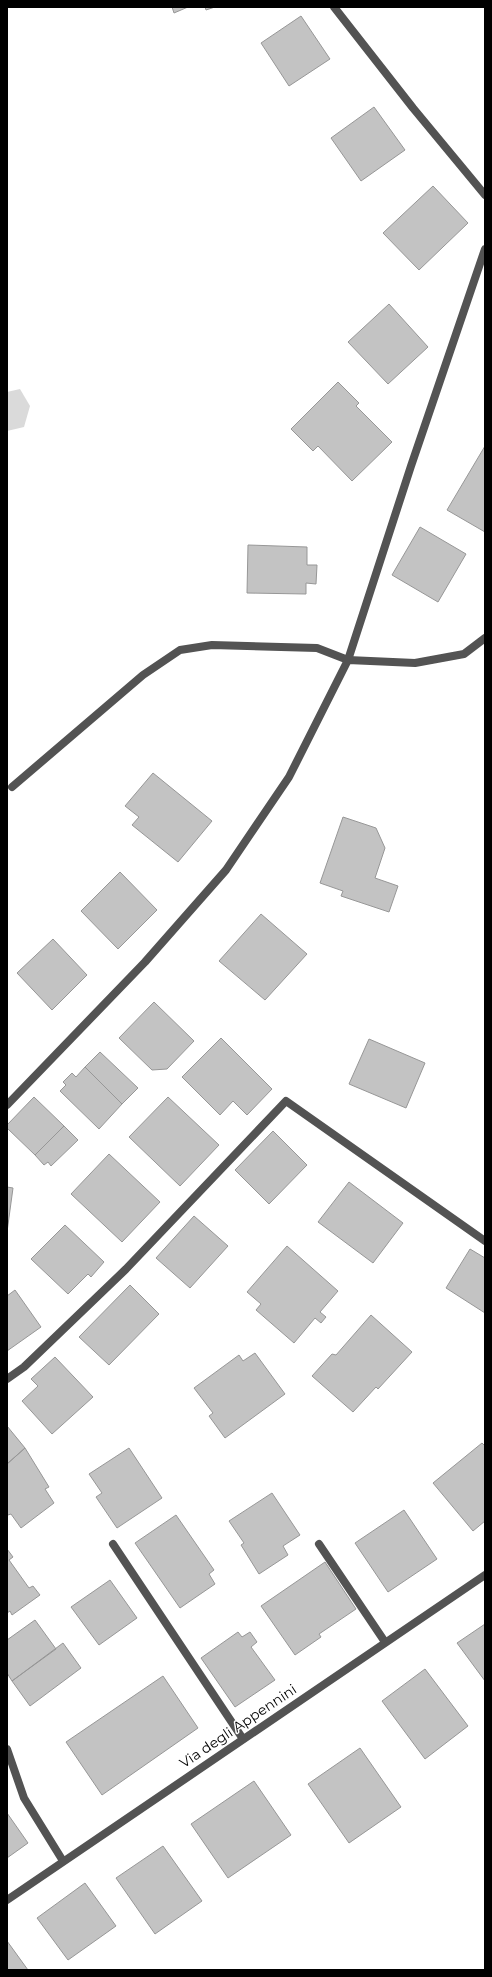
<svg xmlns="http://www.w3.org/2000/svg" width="492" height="1977" viewBox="0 0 492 1977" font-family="Montserrat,sans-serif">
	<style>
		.green { fill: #dadada }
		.building { fill: #c3c3c3; stroke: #979797 }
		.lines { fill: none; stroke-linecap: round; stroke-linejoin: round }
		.service { stroke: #535353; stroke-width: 8 }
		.minor { stroke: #535353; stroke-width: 8 }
		.tertiary { stroke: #535353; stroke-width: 8 }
		.labels { text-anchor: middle; stroke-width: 3; stroke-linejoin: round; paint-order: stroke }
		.street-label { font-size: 14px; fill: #000; stroke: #fff }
	</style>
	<rect width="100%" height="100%" fill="#fff"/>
	<path class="green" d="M20,389L30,406L24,427L7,431V392Z"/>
	<path class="building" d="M172,7H188L174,13Z
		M205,7H215L206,10Z
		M301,16L330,59L289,86L261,43Z
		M374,107L405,150L361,181L331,138Z
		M433,186L468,223L419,270L383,233Z
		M389,304L428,347L388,384L348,342Z
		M338,382L359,403L356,406L392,442L352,481L318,446L313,451L291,429Z
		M485,446V532L447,510Z
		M420,527L466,554L438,602L392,575Z
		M248,545L307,547V565H317L316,584L306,583V594L247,593Z
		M153,773L212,821L178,862L132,825L139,817L125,806Z
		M343,817L376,828L385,848L375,878L398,886L389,912L341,896L343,891L320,883Z
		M120,872L157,910L118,949L81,911Z
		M261,914L307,954L265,1000L219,961Z
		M53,939L87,975L52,1010L17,973Z
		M154,1002L194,1041L167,1069L152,1070L119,1038Z
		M221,1038L272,1089L247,1115L233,1101L220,1115L182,1077Z
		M369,1039L425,1063L406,1108L349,1084Z
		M100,1052L138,1088L122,1104L85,1067Z
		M85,1067L122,1104L99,1129L60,1091L66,1085L63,1082L72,1073L76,1077Z
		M34,1097L64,1126L35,1155L7,1128V1125Z
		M168,1097L219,1145L180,1186L129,1137Z
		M64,1126L78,1140L51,1166L48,1162L44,1165L35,1155Z
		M273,1131L307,1165L269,1204L235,1170Z
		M109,1154L160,1202L122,1242L71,1194Z
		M349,1182L403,1223L373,1263L318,1222Z
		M7,1187L13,1188L7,1232Z
		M194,1216L228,1246L190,1288L156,1258Z
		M65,1225L104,1262L91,1277L88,1274L68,1294L31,1259Z
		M287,1246L338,1291L320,1312L326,1317L321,1323L315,1318L294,1343L256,1310L261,1304L247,1292Z
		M470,1249L485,1258V1313L446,1288Z
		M130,1285L159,1314L109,1365L79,1337Z
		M15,1290L41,1327L7,1351V1296Z
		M371,1315L412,1352L378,1389L376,1387L353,1412L312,1376L332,1354L336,1355Z
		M255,1353L285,1394L225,1438L209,1416L213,1413L194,1388L239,1355L243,1361Z
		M55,1357L93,1397L52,1434L22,1401L38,1386L31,1379Z
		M7,1426L25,1448L7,1464Z
		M482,1443L485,1446V1521L473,1531L433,1483Z
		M25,1448L49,1487L45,1489L54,1503L21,1528L11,1514L8,1515L7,1513V1464Z
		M129,1448L162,1498L117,1528L96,1497L102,1493L89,1474Z
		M272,1493L300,1535L283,1546L288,1555L259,1574L241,1545L244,1543L229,1521Z
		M404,1510L437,1559L388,1592L355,1543Z
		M176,1515L214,1570L209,1574L215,1584L180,1608L135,1543Z
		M7,1549L13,1557L9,1560L29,1588L33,1586L40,1595L12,1615L10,1611L7,1613Z
		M325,1562L356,1609L319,1634L321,1637L295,1655L261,1606Z
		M110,1580L137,1618L99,1645L71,1607Z
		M35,1620L56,1649L12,1681L7,1673V1640Z
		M485,1624V1681L457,1643Z
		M238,1632L242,1637L250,1632L257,1642L251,1647L275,1680L235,1707L201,1658Z
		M63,1643L81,1668L30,1706L12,1681Z
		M425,1669L468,1726L425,1759L382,1701Z
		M163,1676L198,1728L102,1795L66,1742Z
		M360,1748L401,1807L349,1843L308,1784Z
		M254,1781L291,1835L228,1878L191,1824Z
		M7,1813L28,1843L7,1858Z
		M163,1846L202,1901L155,1934L116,1878Z
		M85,1883L116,1926L68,1960L37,1918Z
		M7,1941L28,1970H7Z"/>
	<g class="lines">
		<path class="service" d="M319,1544L385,1642"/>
		<path class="minor" d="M334,7L413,108L485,195
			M12,787L143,675L180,650L212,645L317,648L348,660L411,466L485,249
			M7,1105L145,962L226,870L289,777L348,660L415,663L464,654L485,638
			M7,1379L24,1367L126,1269L286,1101L485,1241
			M113,1544L243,1739
			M7,1749L24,1798L63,1861"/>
		<path class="tertiary" d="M7,1900L485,1575"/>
	</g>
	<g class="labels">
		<g class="street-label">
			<text transform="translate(238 1726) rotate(-34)" y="5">Via degli Appennini</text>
		</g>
	</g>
	<rect width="492" height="1977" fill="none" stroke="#000000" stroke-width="16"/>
</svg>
